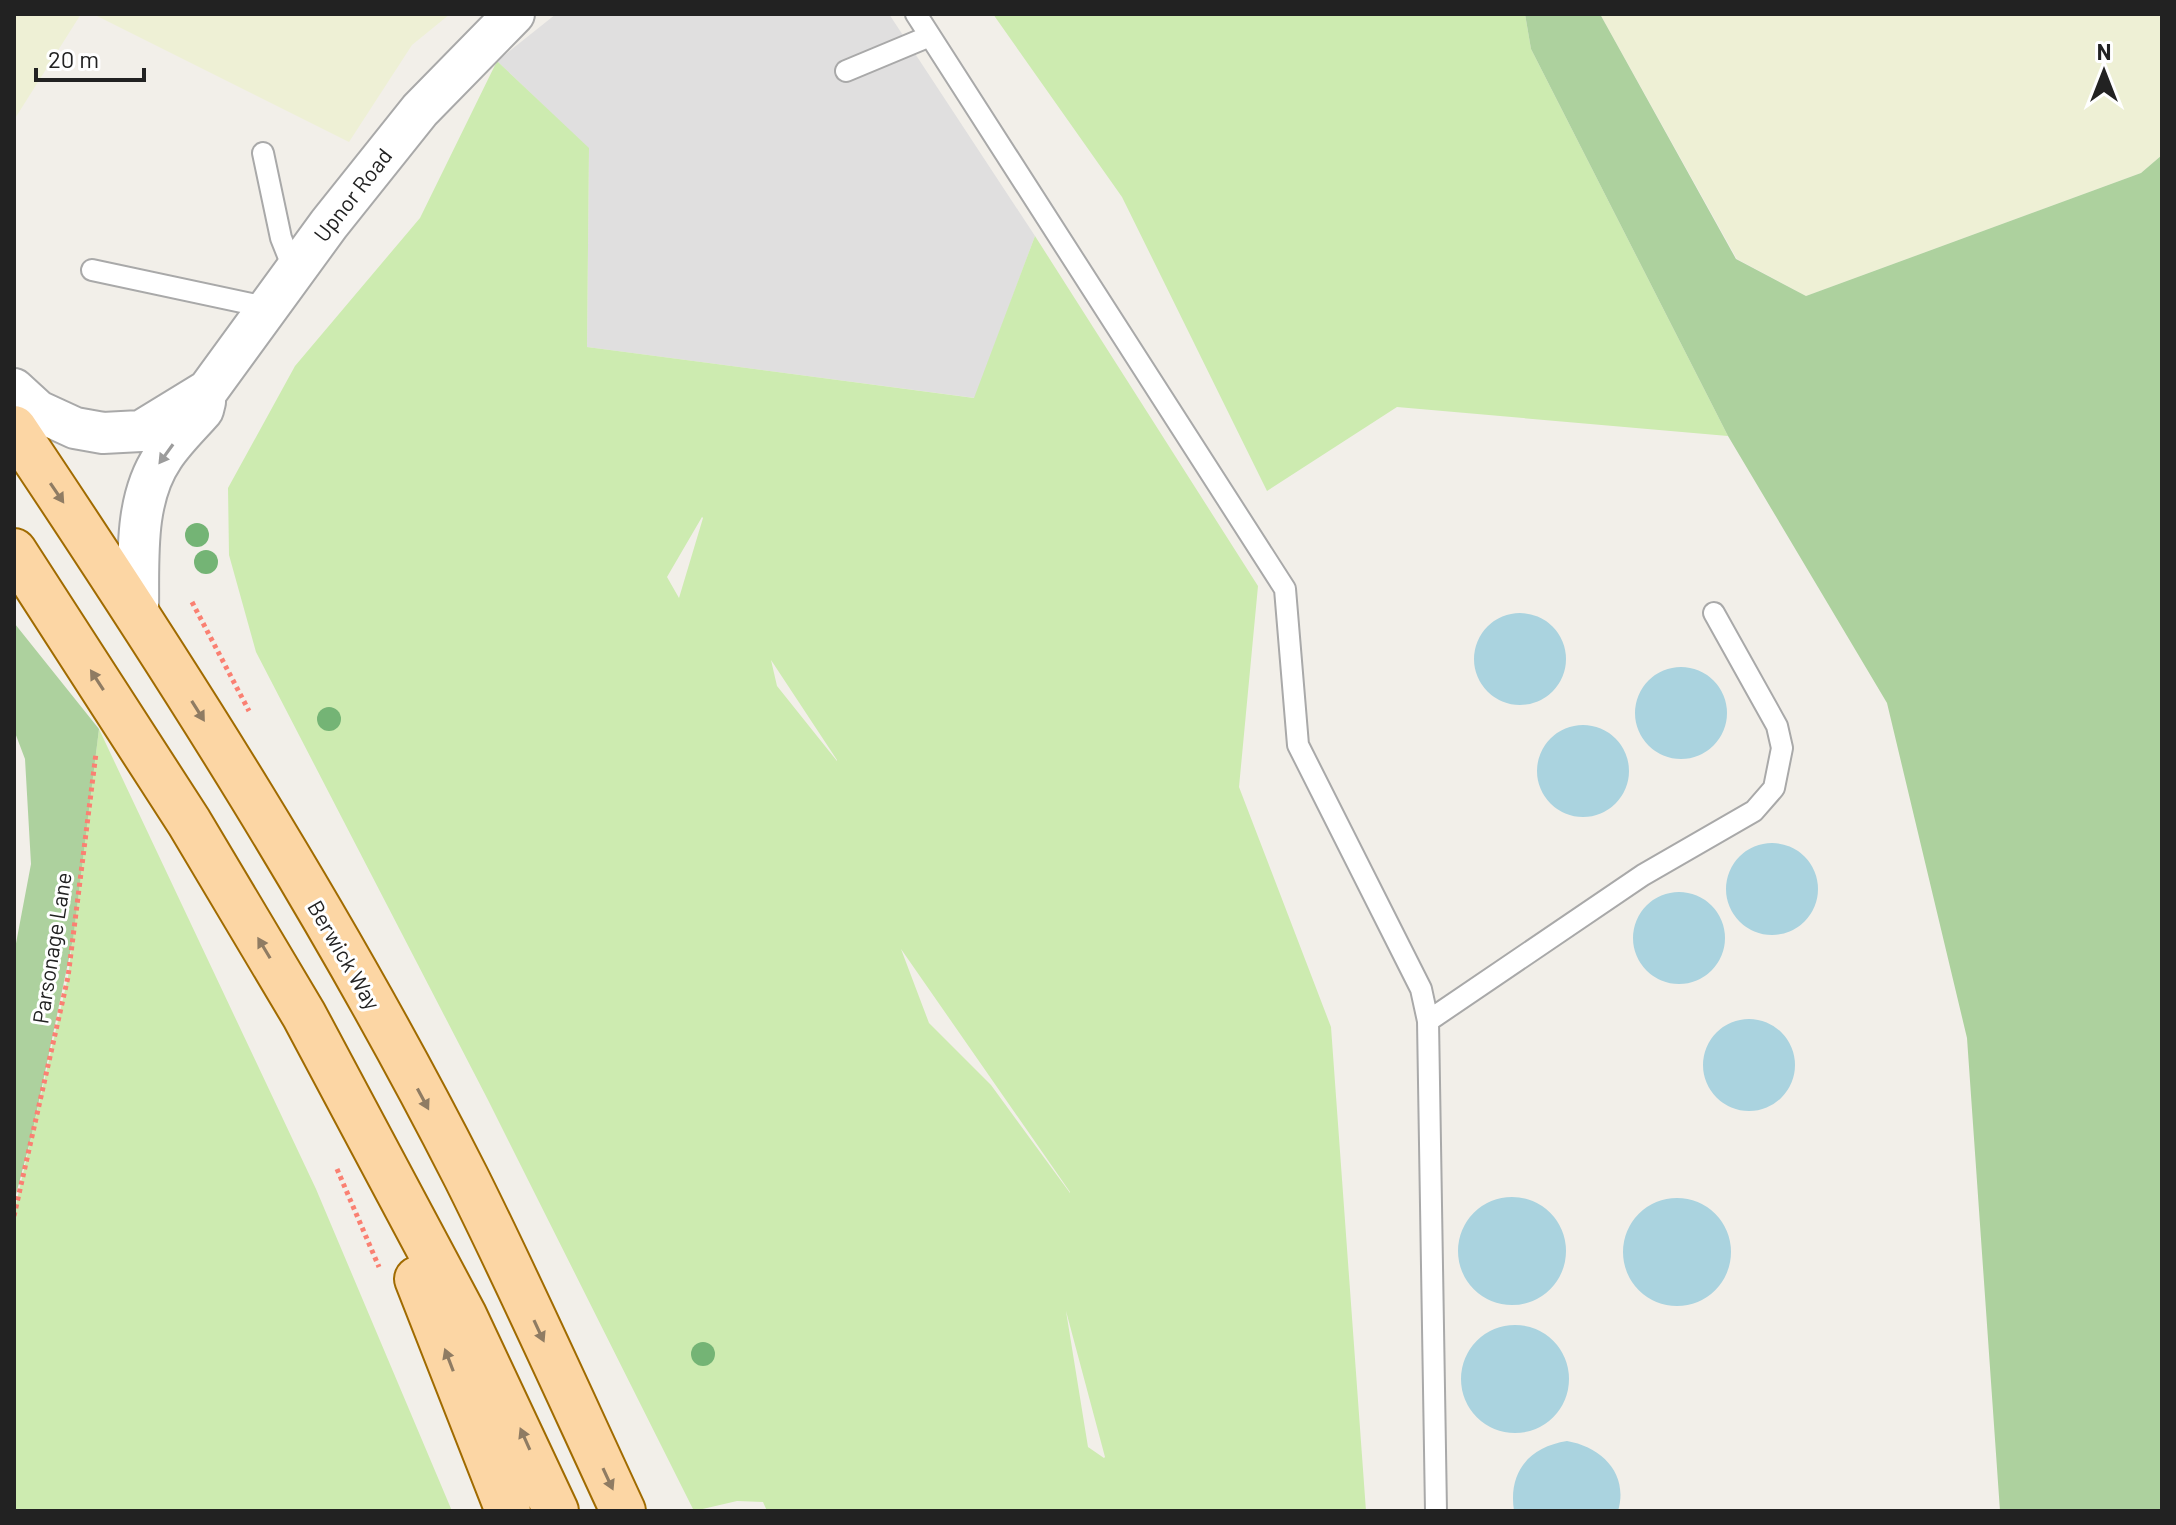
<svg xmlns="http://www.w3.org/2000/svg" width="2176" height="1525" viewBox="0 0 2176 1525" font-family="Barlow,sans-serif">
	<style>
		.residential { fill: #e0dfdf }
		.farmland { fill: #eef0d5 }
		.grass { fill: #cdebb0; fill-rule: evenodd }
		.forest { fill: #add19e }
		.water { fill: #aad3df }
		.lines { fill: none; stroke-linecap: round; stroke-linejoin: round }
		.lane-casing { stroke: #a9a9a9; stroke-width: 24 }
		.street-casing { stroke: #a9a9a9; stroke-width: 44 }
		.primary-casing { stroke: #a06b00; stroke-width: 48 }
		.path { stroke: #fa8072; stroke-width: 5; stroke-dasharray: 4 4; stroke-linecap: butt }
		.lane { stroke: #fff; stroke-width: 20 }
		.street { stroke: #fff; stroke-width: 40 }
		.primary { stroke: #fcd6a4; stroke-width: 44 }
		.tree { fill: #74b475 }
		.oneway { fill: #9c9c9c }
		.oneway2 { fill: #8f7c63 }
		.labels { text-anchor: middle; stroke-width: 6; stroke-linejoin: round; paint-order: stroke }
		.street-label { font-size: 22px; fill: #222; stroke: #fff }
	</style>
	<rect width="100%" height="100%" fill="#f2efe9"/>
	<path class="residential" d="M556,14H889L1035,236L975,398L587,347L589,149L497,61Z"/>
	<path class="farmland" d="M14,14H81L14,120Z
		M93,14H450L412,45L349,142Z
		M1600,14H2162V155L2141,173L1806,296L1737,259Z"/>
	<path class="grass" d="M993,14H1525L1531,49L1728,436L1397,407L1267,491L1122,197Z
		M497,61L589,148L587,347L974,398L1035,236L1258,586L1239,787L1331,1027L1366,1511H767L763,1502L737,1501L694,1511L488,1100L256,652L229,555L228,488L295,366L420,218ZM702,517L703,518L679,598L667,577ZM771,660L837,760V761L777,686ZM901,949L1070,1192V1193L991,1085L929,1023ZM1066,1311L1105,1457L1104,1458L1088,1447Z
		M99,729L316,1189L452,1511H14V1213L68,977Z"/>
	<path class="forest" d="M1525,14H1600L1736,259L1806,296L2141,173L2162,155V1511H2000L1967,1038L1887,703L1728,436L1531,49Z
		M15,624L99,729L73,939L32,1134L14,1202V954L31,864L25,759L14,730Z"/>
	<path class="water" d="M1474 659a46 46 0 1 1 92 0a46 46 0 1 1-92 0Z
		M1635 713a46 46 0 1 1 92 0a46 46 0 1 1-92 0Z
		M1537 771a46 46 0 1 1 92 0a46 46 0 1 1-92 0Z
		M1726 889a46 46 0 1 1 92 0a46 46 0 1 1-92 0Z
		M1633 938a46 46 0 1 1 92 0a46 46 0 1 1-92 0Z
		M1703 1065a46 46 0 1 1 92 0a46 46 0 1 1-92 0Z
		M1458 1251a54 54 0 1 1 108 0a54 54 0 1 1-108 0Z
		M1623 1252a54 54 0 1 1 108 0a54 54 0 1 1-108 0Z
		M1461 1379a54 54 0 1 1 108 0a54 54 0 1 1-108 0Z
		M1567,1441C1602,1447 1629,1474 1618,1511H1514C1508,1472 1529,1447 1567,1441Z"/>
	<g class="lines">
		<g class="lane-casing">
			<path id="lane" d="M916,14L1285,589L1298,745L1421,989L1428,1021L1436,1511
				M846,71L930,36
				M263,153L281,238L289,258L301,263
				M92,270L270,308
				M1428,1021L1643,875L1754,811L1774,788L1782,748L1777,726L1714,613"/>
		</g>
		<g class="street-casing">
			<path id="street" d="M14,389L38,411L75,428L103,433L141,431L208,390L329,224L420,110L514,14
				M138,614C139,563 133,501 163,457C174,440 190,425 203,410L205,402"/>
		</g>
		<g class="primary-casing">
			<path id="primary" d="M14,428C176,670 334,917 466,1177C521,1287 571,1399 623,1511
				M14,551L189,822L304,1015L464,1315L556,1511
				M417,1279L508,1511"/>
		</g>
		<path class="path" d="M192,602L249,711
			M337,1169L379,1267
			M14,1216L68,977L96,753"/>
		<use href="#lane" class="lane"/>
		<use href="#street" class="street"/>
		<use href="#primary" class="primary"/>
	</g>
	<g class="tree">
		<circle cx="197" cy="535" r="12"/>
		<circle cx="206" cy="562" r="12"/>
		<circle cx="329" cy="719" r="12"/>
		<circle cx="703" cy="1354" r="12"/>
	</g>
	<defs><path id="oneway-solid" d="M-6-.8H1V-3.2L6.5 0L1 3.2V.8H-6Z" transform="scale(2)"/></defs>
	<use class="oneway" href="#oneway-solid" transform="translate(166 454) rotate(126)"/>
	<g class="oneway2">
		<use href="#oneway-solid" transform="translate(57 493) rotate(56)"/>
		<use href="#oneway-solid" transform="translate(97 680) rotate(-123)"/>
		<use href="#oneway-solid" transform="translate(198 711) rotate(58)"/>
		<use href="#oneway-solid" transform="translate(264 948) rotate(-121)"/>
		<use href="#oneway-solid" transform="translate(423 1099) rotate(62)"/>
		<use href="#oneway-solid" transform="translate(539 1331) rotate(65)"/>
		<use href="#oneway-solid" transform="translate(449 1360) rotate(-111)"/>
		<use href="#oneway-solid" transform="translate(525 1439) rotate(-114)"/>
		<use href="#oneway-solid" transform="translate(608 1479) rotate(65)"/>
	</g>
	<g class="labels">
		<g class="street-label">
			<text transform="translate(353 195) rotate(-52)" y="8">Upnor Road</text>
			<text transform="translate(52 948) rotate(-81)" y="8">Parsonage Lane</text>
			<text transform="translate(344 955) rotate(60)" y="8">Berwick Way</text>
		</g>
	</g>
	<rect width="2176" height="1525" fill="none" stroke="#222222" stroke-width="32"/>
	<g transform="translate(2104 72)" stroke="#ffffff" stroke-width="6" paint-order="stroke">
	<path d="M0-6L14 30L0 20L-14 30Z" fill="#222222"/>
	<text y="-12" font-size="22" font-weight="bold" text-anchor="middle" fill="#222222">N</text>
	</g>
	<path d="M36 68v12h108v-12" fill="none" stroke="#222222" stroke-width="4"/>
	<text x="48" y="68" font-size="24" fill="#222222" stroke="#ffffff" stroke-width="6" paint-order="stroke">20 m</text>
</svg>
